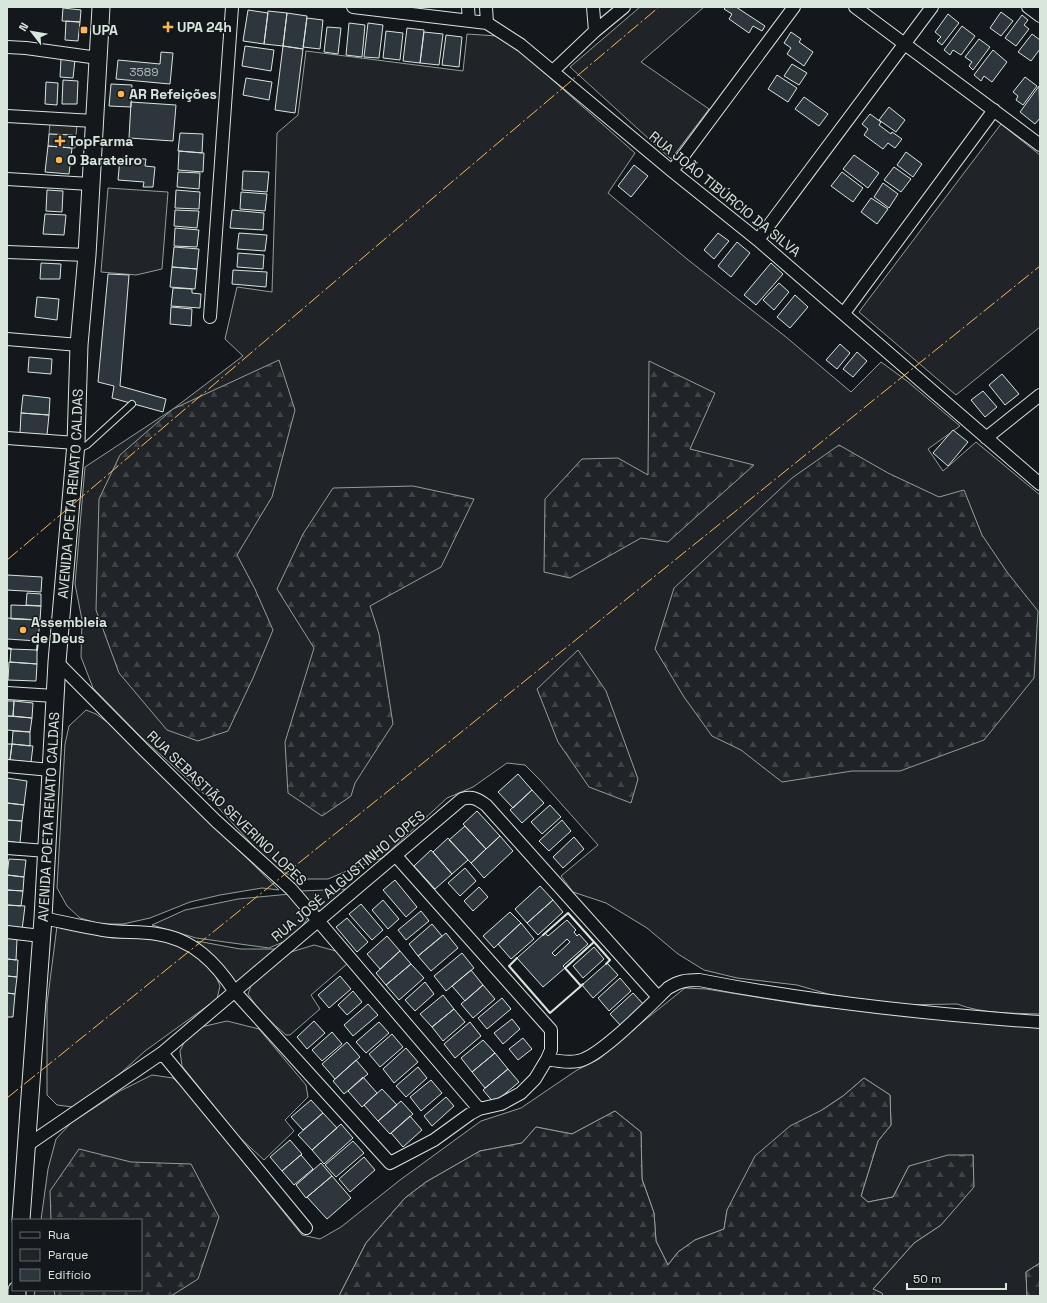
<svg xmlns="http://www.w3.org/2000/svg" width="1047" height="1303" viewBox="0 0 1047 1303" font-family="'Space Grotesk',sans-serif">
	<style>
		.green { fill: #202428; stroke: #939e99 }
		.forest { fill: url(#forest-firs); stroke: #939e99 }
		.parking { fill: #24282b; stroke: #939e99 }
		.building { fill: #2c363c; stroke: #d8e6dc; fill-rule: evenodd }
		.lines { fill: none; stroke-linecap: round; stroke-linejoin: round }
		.lane-casing { stroke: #d8e6dc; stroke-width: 8 }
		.street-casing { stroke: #d8e6dc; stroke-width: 14 }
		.secondary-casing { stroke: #d8e6dc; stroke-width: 19 }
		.lane { stroke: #14181c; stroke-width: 6 }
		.street { stroke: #14181c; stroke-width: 12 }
		.secondary { stroke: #14181c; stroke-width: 17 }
		.wall { stroke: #d8e6dc; stroke-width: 2 }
		.power { stroke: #ffb74d; stroke-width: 1; stroke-dasharray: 14 3 2 3; stroke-linecap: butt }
		.poi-dot { fill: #ffb74d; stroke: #14181c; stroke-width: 1.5 }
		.labels { text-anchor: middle; stroke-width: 3; stroke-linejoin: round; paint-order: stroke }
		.number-label { font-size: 12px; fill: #adbab4 }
		.poi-label { font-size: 14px; font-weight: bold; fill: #d8e6dc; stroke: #14181c; text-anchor: start }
		.street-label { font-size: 14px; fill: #d8e6dc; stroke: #14181c }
	</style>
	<defs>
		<pattern id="forest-firs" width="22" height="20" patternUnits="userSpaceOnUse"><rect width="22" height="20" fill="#202428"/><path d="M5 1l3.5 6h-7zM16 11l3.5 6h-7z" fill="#404447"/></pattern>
	</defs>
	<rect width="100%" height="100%" fill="#14181c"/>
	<path class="green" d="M640,7H704L641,62L709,109L671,159L570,67Z
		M467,34L497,36L513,45L635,153L608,193L687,259L786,337L851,392L881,362L907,381L960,426L928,449L943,471L976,442L1040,495V1014C1013,1013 983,1014 957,1004L895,1005L828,994L797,985L737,978L704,970L678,954L647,928L606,903L573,892L561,876L598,845L540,780L525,765L507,763L473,787L447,798L382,858L349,870L328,879H296L270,864L214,803L142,738L93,688L81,657L82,620L75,584L85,467L173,409L243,356L225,339L237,287L272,292L277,133L298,115L306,51L463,71Z
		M1001,124L1040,155V327L956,395L859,312Z
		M108,188L168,192L162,269L136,275L101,272Z
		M86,710L96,714L107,722L182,794L279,890L262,888L220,895L190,902L150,918L123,924H101L80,918L67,906L57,888L65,744L69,726Z
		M350,889L321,912L300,891Z
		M290,894L309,916L295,937L269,948L196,938L152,925L185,910L238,899Z
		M57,926L112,938H149L178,942L202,956L214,972L220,986L217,999L145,1051L122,1072L84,1101L73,1107L57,1105L47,1095V1004Z
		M197,941L240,949H276L238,985Z
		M314,945L336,951L347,964L311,995L320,1009L290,1035H286C272,1023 258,1010 248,994L252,983L272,966L291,952Z
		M685,988L706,989L812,1006L1040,1026V1263L1026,1272L1027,1296H883L881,1293L873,1289L914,1243L941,1225L973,1187V1155L909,1166L893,1197L868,1202L861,1196L878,1141L891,1125L890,1095L864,1078L843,1096L822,1110L727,1210L724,1229L695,1240L678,1252L668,1265L656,1241L654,1213L642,1179L641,1132L615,1111L572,1134L536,1127L522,1143L480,1151L426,1182L405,1198L366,1243L339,1296H34L35,1290H141V1220H41L48,1169L56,1139L71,1123L120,1091L152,1075L173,1078L186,1091L302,1235L320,1239L341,1227L400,1180L481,1121L521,1108L577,1070L599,1059L645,1020Z
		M227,1021L259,1029L306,1085L308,1097L285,1120L294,1131L264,1160L239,1137L182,1066L180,1051L187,1036L201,1027Z"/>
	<path class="forest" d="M279,360L295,410L272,497L237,555L255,589L273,630L253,678L228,731L198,741L167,730L119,673L96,610L99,499L120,455L173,409Z
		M649,361L715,393L690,449L754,465L668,542L641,538L570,578L544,572L545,499L582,459L618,458L648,475Z
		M839,445L888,473L939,497L964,490L982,535L1007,572L1038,611L1034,678L984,740L900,771H852L782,782L741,750L712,736L684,697L655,649L674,588L792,478Z
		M413,486L474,499L441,567L370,606L379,634L393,724L355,783L351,796L322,816L288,793L285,742L314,648L277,589L303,534L333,488Z
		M578,650L606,691L638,779L631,803L589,787L558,742L537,689Z
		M864,1078L890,1095L891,1125L878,1141L861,1196L868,1202L893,1197L909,1166L948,1155H973L974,1187L941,1225L914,1243L873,1289L882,1293L883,1296H339L366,1243L405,1198L426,1182L480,1151L522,1143L536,1127L572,1134L615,1111L641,1132L642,1179L654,1213L656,1241L668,1265L678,1252L695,1240L724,1229L727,1210L755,1156L790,1126L822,1110L843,1096Z
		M79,1149L131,1162L191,1164L219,1217L198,1279L171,1296H55L54,1290H141V1220H51L50,1191Z
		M1040,1263V1296H1027L1026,1272Z"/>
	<path class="parking" d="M50,122L77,124L75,148H72V135L49,134Z"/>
	<path class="building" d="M726,7H736L765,26L762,31L753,26L749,33L729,19L732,14L724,9Z
		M63,8L81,10L80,22L62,21Z
		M248,10L268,13L264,44L243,41Z
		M268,11L287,13L283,46L264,44Z
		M1001,12L1013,21L1001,36L990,28Z
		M287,13L307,16L303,49L283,46Z
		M948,14L959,23L942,45L937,41L941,37L935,32Z
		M1022,15L1028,20L1024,25L1029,29L1016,46L1005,38Z
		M307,18L323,20L320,49L303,47Z
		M66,21L80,22L78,41L65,40Z
		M349,23L365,25L362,57L346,55Z
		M368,23L383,25L379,58L364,57Z
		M962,26L975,36L961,55L953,50L950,55L944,50Z
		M327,27L341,28L338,54L324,52Z
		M407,28L424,30L420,63L403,61Z
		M386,31L403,33L400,60L383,58Z
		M424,32L443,34L439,65L420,63Z
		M791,32L801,39L799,42L813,52L804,66L787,54L791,48L784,43Z
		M1032,34L1040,40V49L1031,61L1018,52Z
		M446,35L462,37L459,67L442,65Z
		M979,39L990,47L973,70L969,66L972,62L965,57Z
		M245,46L274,50L271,71L242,66Z
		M283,46L303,49L295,113L275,110Z
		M993,50L1007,62L992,82L984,76L981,81L974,75Z
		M161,52L173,53L170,84L116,79L118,60L160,64Z
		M61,59L75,60L73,78L60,77Z
		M792,64L807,73L799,85L784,76Z
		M777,75L797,88L788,102L768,89Z
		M1025,77L1037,86L1023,105L1016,100L1018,96L1013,92Z
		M246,78L272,82L269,100L243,95Z
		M63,80L78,81L77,104H62Z
		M46,82L58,83L57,105L45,104Z
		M111,84L132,85L131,107L109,106Z
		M1039,86L1040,118L1035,124L1020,112Z
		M804,97L828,114L819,126L795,109Z
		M131,102L176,105L173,141L129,138Z
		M889,107L905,120L896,132L879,120Z
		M870,114L881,122L879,125L891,134L892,132L902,139L895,148L888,143L883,149L864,135L868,129L862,124Z
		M180,133L203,134L202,153L178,151Z
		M49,134L73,135L72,148L48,146Z
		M48,146L72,148L69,174L45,172Z
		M179,151L204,153L203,172L178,170Z
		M906,152L922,164L913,177L897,165Z
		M854,155L879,173L868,188L843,169Z
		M120,158L146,159L145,166L155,167L153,187H143L144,182L118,180Z
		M634,165L648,176L631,197L618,186Z
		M894,167L911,179L901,192L884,180Z
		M243,171L269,172L267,192L242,190Z
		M178,172L200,173L199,189L177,187Z
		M842,172L863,188L853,202L831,186Z
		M883,183L898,194L889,208L874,197Z
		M47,190L63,191L62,212L46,211Z
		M176,190L200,192L199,209L175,208Z
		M241,192L267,194L265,211L240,209Z
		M871,198L888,209L877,224L861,212Z
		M175,210L199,211L197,228L174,226Z
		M232,210L264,213L263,230L230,228Z
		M45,214L66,215L64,235L43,234Z
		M175,228L199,230L197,247L174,246Z
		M239,233L267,235L265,251L237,249Z
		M718,233L729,241L714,259L704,250Z
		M737,242L750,253L731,277L718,266Z
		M174,247L199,249L197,269L172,267Z
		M238,253L264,255L263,269L237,267Z
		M41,263L61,264L60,279H40Z
		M771,263L783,274L756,305L744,295Z
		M172,267L197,269L195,289L170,287Z
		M233,270L267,272L266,287L232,284Z
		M108,274L129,275L120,386L166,399L163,412L112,398L114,386L98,382Z
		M779,283L789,292L774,310L763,300Z
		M173,288L192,289V293L201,294L200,308L171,306Z
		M795,295L808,307L790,328L777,317Z
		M37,297L59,299L57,320L35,317Z
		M171,307L192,309L191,326L170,324Z
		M840,344L850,353L837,369L826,360Z
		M857,352L867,361L853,377L843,369Z
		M29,357L52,359L51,374L28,372Z
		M1002,374L1019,394L1005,405L989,385Z
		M983,391L997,407L985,417L971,400Z
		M23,395L50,398L49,415L21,413Z
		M21,413L49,415L47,435L20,433Z
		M953,430L968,442L948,466L933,453Z
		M7,575L42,577L41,592L7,590Z
		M27,593L41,594V606L26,605Z
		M11,605L41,606L40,620L11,619Z
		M7,618L40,620L38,641L7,639Z
		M11,649L37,650V664L10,662Z
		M9,662L37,664L36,681L8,680Z
		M7,701H14L13,716H7Z
		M14,701L33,703L32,718L13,716Z
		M7,716L32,718L30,732L7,730Z
		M13,731L30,732V746L12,744Z
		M7,744H12L10,760H7Z
		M12,744L33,746L31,762L10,760Z
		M518,774L532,790L513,808L498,792Z
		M7,778L27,781L24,805L7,803Z
		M532,790L544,803L522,823L510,810Z
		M7,803L24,805L22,821L7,820Z
		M550,805L561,817L542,834L531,822Z
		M477,811L500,836L486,849L463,824Z
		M7,820L22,821L20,843L7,841Z
		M562,820L571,831L549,851L539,841Z
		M465,826L486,849L471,863L449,840Z
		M500,836L513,851L484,878L471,863Z
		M574,837L584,849L563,868L553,857Z
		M448,838L468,860L452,874L433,852Z
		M431,850L452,874L435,889L414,866Z
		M9,859L26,860L24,877L7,875Z
		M465,868L476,881L460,896L448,883Z
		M7,875L24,877L23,891L7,890Z
		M395,880L417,907L406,917L383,890Z
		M540,886L553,900L527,923L515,909Z
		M479,887L488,897L473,911L464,901Z
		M7,890L23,891L21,906L7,905Z
		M383,900L399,919L388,929L372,910Z
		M553,900L563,912L538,935L527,923Z
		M361,904L383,930L372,940L349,914Z
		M7,905L25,906L22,930L7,928Z
		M421,911L429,921L406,940L398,930Z
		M510,912L521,923L494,948L483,936Z
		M347,918L368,942L357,952L336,927Z
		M567,920L576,930L574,932L577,936L579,934L588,944L563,966L565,968L543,987L517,958L545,933L548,936ZM567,939L570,942L555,956L552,953Z
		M521,923L534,939L511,959L498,944Z
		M432,924L442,936L418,956L409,944Z
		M446,933L458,948L431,971L418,956Z
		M387,936L400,951L380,969L367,954Z
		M7,938L17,939L16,960L7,959Z
		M594,947L604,959L583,978L573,966Z
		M400,951L411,964L386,985L376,973Z
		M462,953L474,968L446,991L434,976Z
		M7,959L18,960L17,977L7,976Z
		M607,963L618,975L593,998L582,985Z
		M411,964L424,978L399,1000L386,985Z
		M471,970L483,985L465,1001L452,986Z
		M7,976L17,977L15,994L7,993Z
		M340,976L351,989L329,1008L318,995Z
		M620,978L631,991L609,1011L598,998Z
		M425,982L434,994L415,1011L405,1000Z
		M483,985L495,999L473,1018L461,1004Z
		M353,991L362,1002L347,1015L338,1005Z
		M7,993L15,994L13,1017H7Z
		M633,993L645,1006L622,1027L610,1014Z
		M443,995L454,1009L432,1027L420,1014Z
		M502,998L511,1009L487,1029L478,1018Z
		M368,1004L378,1015L353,1036L344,1025Z
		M454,1009L465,1022L443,1041L432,1027Z
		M512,1019L520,1029L503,1044L494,1033Z
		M314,1021L325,1033L307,1049L297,1037Z
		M379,1022L389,1033L366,1053L356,1042Z
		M470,1022L481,1036L455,1058L444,1044Z
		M332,1032L342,1044L322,1061L312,1050Z
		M392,1034L403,1047L380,1067L369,1054Z
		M523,1038L532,1049L518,1060L509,1049Z
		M483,1040L495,1053L472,1072L461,1058Z
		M347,1042L360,1057L335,1079L322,1064Z
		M406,1048L418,1062L394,1083L383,1069Z
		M495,1053L508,1069L485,1088L472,1072Z
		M356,1060L368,1074L344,1094L333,1081Z
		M418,1067L427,1078L406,1097L396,1086Z
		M508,1069L519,1082L494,1103L483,1090Z
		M363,1077L377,1093L362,1107L348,1091Z
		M431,1080L442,1093L421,1111L410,1097Z
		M382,1089L397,1105L378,1121L364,1105Z
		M446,1097L454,1106L432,1126L424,1116Z
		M311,1100L323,1113L303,1130L291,1117Z
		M401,1101L413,1114L390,1134L378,1121Z
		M323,1113L337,1128L312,1150L298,1135Z
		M410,1116L422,1130L403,1147L391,1133Z
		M341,1124L353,1138L324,1164L312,1150Z
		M290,1140L302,1154L282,1171L270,1157Z
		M353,1141L364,1153L336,1177L325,1165Z
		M301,1155L313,1169L294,1185L282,1171Z
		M364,1157L375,1170L350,1192L339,1179Z
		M321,1163L332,1176L306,1198L296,1185Z
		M332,1176L351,1198L327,1219L307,1197Z"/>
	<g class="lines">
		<g class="lane-casing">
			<path id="lane" d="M77,450L87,445L132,404"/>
		</g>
		<g class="street-casing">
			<path id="street" d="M353,7L487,23L521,45L672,171L758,240L1040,484
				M468,7L469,21
				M486,7L487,23
				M593,7L595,31
				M855,7L1040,145
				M1028,7L1040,16
				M7,47L26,48L98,58
				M554,70L595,31L624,7
				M7,116L94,121
				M672,171L794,7
				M7,179L90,184
				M758,240L932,7
				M7,252L87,255
				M844,313L994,110
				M210,317L232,7
				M7,339L79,345
				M7,438L76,443
				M986,438L1040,395
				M57,662L143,749L216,821L291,889L479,1109
				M7,693L55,696
				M7,766L51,770
				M7,848L47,851
				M43,918C63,922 83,927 103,930C121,933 139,931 157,934C193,939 216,963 235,992L390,1163L434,1140L470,1114L479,1109L501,1104L521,1093L535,1079L547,1059L551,1050V1030L396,856
				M7,932L41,936
				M162,1053L306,1228
				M547,1059C557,1061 568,1063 578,1061C599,1058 650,1005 668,988C679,981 686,980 699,980C812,1002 926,1014 1040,1022
				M26,1146L162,1053L462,799C473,796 477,799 486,805L658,997"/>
		</g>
		<g class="secondary-casing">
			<g id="secondary">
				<path id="s1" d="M21,1220L43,918L57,662L76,443L79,345L87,255L101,7"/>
				<path d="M17,1296V1290"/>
			</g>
		</g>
		<use href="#lane" class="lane"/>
		<use href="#street" class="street"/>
		<use href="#secondary" class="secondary"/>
		<path class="wall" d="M7,648L11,649
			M37,650L38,641
			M543,935L568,913L594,942L565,968L581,986L583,984
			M594,942L610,960L606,964
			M517,958L509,966L550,1013L581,986"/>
		<path class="power" d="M7,560C225,376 441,190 659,7
			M7,1098L1040,266"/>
	</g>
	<g class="poi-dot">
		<path d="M166 21h4v4h4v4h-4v4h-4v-4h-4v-4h4z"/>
		<rect x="80" y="26" width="8" height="8" rx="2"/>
		<circle cx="121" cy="94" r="4"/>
		<path d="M58 135h4v4h4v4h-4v4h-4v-4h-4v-4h4z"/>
		<circle cx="59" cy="160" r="4"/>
		<circle cx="23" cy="630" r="4"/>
	</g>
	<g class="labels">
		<g class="number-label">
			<text x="144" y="76">3589</text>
		</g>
		<g class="poi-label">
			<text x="177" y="32">UPA 24h</text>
			<text x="92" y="35">UPA</text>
			<text x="129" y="99">AR Refeições</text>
			<text x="68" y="146">TopFarma</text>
			<text x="67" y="165">O Barateiro</text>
			<text x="31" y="627">Assembleia<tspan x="31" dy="16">de Deus</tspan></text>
		</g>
		<g class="street-label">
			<text transform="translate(725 194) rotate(39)" y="5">RUA JOÃO TIBÚRCIO DA SILVA</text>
			<text dy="5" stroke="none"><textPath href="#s1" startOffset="728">AVENIDA POETA RENATO CALDAS</textPath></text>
			<text transform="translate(227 808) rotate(44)" y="5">RUA SEBASTIÃO SEVERINO LOPES</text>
			<text dy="5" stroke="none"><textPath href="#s1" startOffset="404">AVENIDA POETA RENATO CALDAS</textPath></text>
			<text transform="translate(348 876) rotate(-40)" y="5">RUA JOSÉ ALGUSTINHO LOPES</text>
		</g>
	</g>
	<rect width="1047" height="1303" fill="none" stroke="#d8e6dc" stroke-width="16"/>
	<rect x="12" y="1219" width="130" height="72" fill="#14181c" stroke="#626a69"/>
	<rect x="20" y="1232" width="20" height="6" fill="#14181c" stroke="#626a69"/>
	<text x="48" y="1239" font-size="12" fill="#d8e6dc">Rua</text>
	<rect x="20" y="1249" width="20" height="12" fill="#202428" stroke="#626a69"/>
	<text x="48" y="1259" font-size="12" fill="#d8e6dc">Parque</text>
	<rect x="20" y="1269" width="20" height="12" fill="#2c363c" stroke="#626a69"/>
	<text x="48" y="1279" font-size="12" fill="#d8e6dc">Edifício</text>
	<g transform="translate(32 32) rotate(301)" stroke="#14181c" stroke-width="3" paint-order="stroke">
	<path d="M0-3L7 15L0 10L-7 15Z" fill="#d8e6dc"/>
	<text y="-6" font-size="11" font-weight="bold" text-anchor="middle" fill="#d8e6dc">N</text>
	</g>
	<path d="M907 1283v6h99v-6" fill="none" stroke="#d8e6dc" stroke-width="2"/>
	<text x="913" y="1283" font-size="12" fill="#d8e6dc" stroke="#14181c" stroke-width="3" paint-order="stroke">50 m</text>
</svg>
